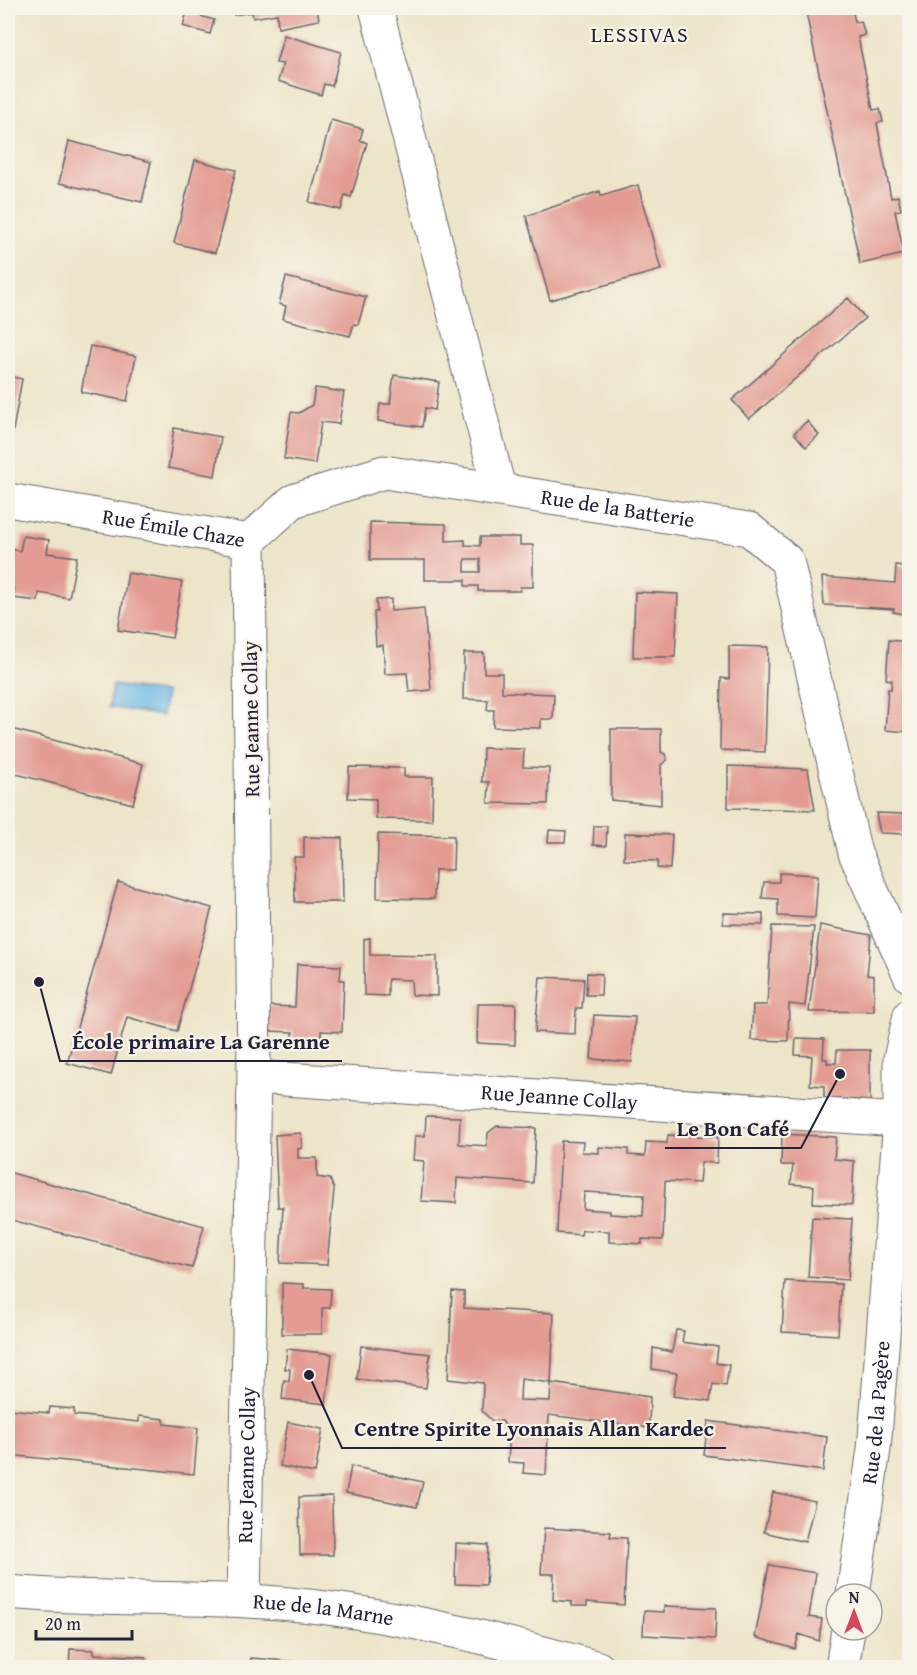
<svg xmlns="http://www.w3.org/2000/svg" width="917" height="1675" viewBox="0 0 917 1675" font-family="'Gentium Book Plus',serif">
	<style>
		.water { fill: #6fbae8; stroke: #486e92; stroke-width: 1.5 }
		.building { fill: #e39b93; fill-rule: evenodd }
		.lines { fill: none; stroke-linecap: round; stroke-linejoin: round }
		.minor-casing { stroke: #69666d; stroke-width: 35 }
		.tertiary-casing { stroke: #69666d; stroke-width: 35 }
		.minor { stroke: #fff; stroke-width: 33 }
		.tertiary { stroke: #fff; stroke-width: 33 }
		.labels { text-anchor: middle; stroke-width: 4.5; stroke-linejoin: round; paint-order: stroke }
		.street-label { font-size: 21px; fill: #22223b; stroke: #f7f3e8 }
		.neighbourhood-label { font-size: 22px; letter-spacing: 1.5px; fill: #22223b; stroke: #f7f3e8 }
		.leader { fill: none; stroke: #22223b; stroke-width: 2 }
		.callout-dot { fill: #22223b; stroke: #f7f3e8; stroke-width: 2 }
		.callout-label { font-size: 22px; text-anchor: middle; font-weight: bold; fill: #22223b; stroke: #f7f3e8; stroke-width: 4.5; stroke-linejoin: round; paint-order: stroke }
	</style>
	<rect width="100%" height="100%" fill="#f7f3e8"/>
	<filter id="ink" filterUnits="userSpaceOnUse"><feTurbulence type="fractalNoise" baseFrequency=".0167" numOctaves="2"/><feDisplacementMap in="SourceGraphic" scale="12" xChannelSelector="R" yChannelSelector="G"/><feConvolveMatrix kernelMatrix="1 2 1 2 8 2 1 2 1" color-interpolation-filters="sRGB"/></filter>
	<filter id="wash" filterUnits="userSpaceOnUse"><feTurbulence type="fractalNoise" baseFrequency=".008" numOctaves="4" result="noise"/><feDisplacementMap in="SourceGraphic" scale="24" xChannelSelector="R" yChannelSelector="G"/><feGaussianBlur stdDeviation="1.35" result="paint"/><feColorMatrix in="noise" values="0 0 0 0 0 0 0 0 0 0 0 0 0 0 0 0 0 1.4 0 .05"/><feComposite in="paint" operator="in"/></filter>
	<g filter="url(#wash)">
		<rect width="100%" height="100%" fill="#ede5c9"/>
		<path class="water" d="M113,685L166,693L162,716L109,707Z"/>
		<g id="blocks">
			<path class="building" d="M232,8H317L319,20L278,28L277,14L253,18L252,12L234,15Z
				M805,8H852L855,22L861,21L865,35L858,37L873,110L880,109L883,122L877,123L891,198L898,196L901,210L895,211L904,254L860,264Z
				M187,12L214,20L210,34L183,26Z
				M284,35L341,52L332,86L324,84L321,95L278,81L283,64L276,63Z
				M331,120L363,129L360,140L367,143L351,197L345,195L341,210L309,202Z
				M69,141L151,162L142,202L59,183Z
				M195,160L236,170L215,253L174,243Z
				M638,185L661,270L550,300L526,216L600,191L601,196Z
				M286,277L366,297L358,325L354,324L350,336L283,319L286,306L279,304Z
				M848,298L865,318L749,419L732,400Z
				M90,346L136,356L127,401L81,392Z
				M394,375L439,382L435,410L425,408L422,427L378,421L380,404H390Z
				M8,376L22,379L12,436L8,435Z
				M315,388L344,392L339,424L321,422L315,464L284,459L291,412L299,413L312,405Z
				M807,421L819,435L806,447L794,433Z
				M174,428L221,437L215,476L168,468Z
				M370,522L446,524V541L465,540V545L480,546V537H520V545H533V587H520V591H478V586H465V580H425V560H370ZM465,559H480V572H465Z
				M23,536L49,540L47,553L77,557L69,598L39,593L38,601L13,598L14,589L8,588V548L20,551Z
				M896,565L909,567V615L893,612L894,609L824,605L822,577L895,583Z
				M128,573L182,582L172,638L118,630Z
				M635,592L678,594L675,657H633Z
				M391,599V611L424,608L431,690L409,692L407,673L385,674L383,645L376,646L374,612H377L376,600Z
				M889,640L909,642V732L885,730L888,689H891L892,680L886,679Z
				M729,646L768,647L765,752L720,750L721,678L729,679Z
				M464,653H484V673H502V692L554,694L553,719H541V728L493,727L494,710H487L488,700L463,699Z
				M8,728L143,764L133,804L8,772Z
				M611,729H661V752L665,754L667,760L661,765V805L611,800Z
				M483,748L524,749L523,767L549,768L548,804L488,803L489,782H482Z
				M728,766L808,769L815,810L728,808Z
				M349,767L404,768V777H433L432,820L376,819V799L348,798Z
				M876,813L906,814L905,834L880,833Z
				M594,826H607L606,846L593,845Z
				M549,830L566,831L565,842H548Z
				M625,833L672,835L670,869L657,868L658,861L624,860Z
				M378,834L454,836L453,870H435L434,899L377,898Z
				M304,837L342,838L343,902H295L294,857H304Z
				M779,873L818,875L815,918L778,916V899L762,898L764,882H779Z
				M118,882L212,908L177,1031L127,1017L111,1075L67,1063Z
				M724,913L763,914V925L723,924Z
				M820,925L871,935L867,975L874,976V1011L809,1012Z
				M772,926L814,927L805,1006L789,1004L788,1041L751,1040L753,1005H767Z
				M370,938V955L437,956V996L412,995L411,980L388,979V996L364,995V939Z
				M297,964L341,966L340,980H344L342,1032L321,1031V1041L293,1039V1032L267,1031L268,1006L295,1007Z
				M587,973L602,974L601,995H586Z
				M540,977L584,979L582,1008H576L575,1034L535,1032Z
				M478,1004H516L515,1045L477,1043Z
				M594,1015L635,1017L632,1062L591,1059Z
				M796,1038L824,1039L823,1059H827V1063H836L837,1050H870V1101L824,1098V1086L810,1085L812,1056L795,1055Z
				M426,1116L460,1117L459,1144L487,1146L488,1133L497,1126L536,1128L533,1183L457,1178L456,1203L421,1201L424,1161L413,1160L415,1136H425Z
				M301,1133L302,1148L298,1149V1158H317V1177L330,1179L334,1189L327,1265L280,1263L283,1207H278L275,1135Z
				M782,1134L836,1137L834,1159L854,1161L852,1205L813,1203L814,1186L791,1184L793,1165H781Z
				M668,1135L718,1137L717,1163L701,1162L699,1183L665,1181L663,1240L642,1239V1244L609,1242V1231L582,1230L581,1235L557,1233L561,1141L583,1142L582,1152L599,1153V1147L613,1148L628,1149V1155L645,1156L646,1142L667,1143ZM584,1192L644,1195L643,1216L610,1214V1211L583,1209Z
				M8,1172L204,1226L192,1268L8,1219Z
				M812,1217L852,1219L848,1280L808,1277Z
				M785,1281L841,1284L838,1335L782,1332Z
				M282,1283L304,1284V1288L331,1289L330,1308H322V1334H282Z
				M452,1291L464,1292V1308L554,1313L551,1383L650,1397L649,1428L549,1415L546,1475L523,1473L524,1463L508,1462L510,1432L502,1421H492L482,1411L483,1383L448,1379ZM521,1379L551,1383L550,1401L520,1400Z
				M676,1330L684,1331L682,1342L718,1347L716,1363L729,1365L726,1386L713,1384L710,1401L673,1396L677,1373L652,1369L653,1348L672,1352Z
				M361,1346L430,1354L426,1388L357,1379Z
				M287,1349L332,1354L326,1404L282,1399L284,1380L289,1381L290,1369H285Z
				M50,1407L74,1409V1415L139,1422V1416L164,1419V1424L198,1428L194,1474L8,1455V1409L49,1413Z
				M708,1421L827,1437L823,1471L704,1455Z
				M288,1422L323,1429L315,1473L280,1466Z
				M351,1466L423,1482L417,1507L346,1493Z
				M773,1492L815,1501L805,1542L764,1532Z
				M332,1496L333,1555H300L299,1497Z
				M544,1528L611,1532L610,1537L627,1538L624,1605L587,1602V1606H572V1602L553,1600L554,1574H541Z
				M456,1543L488,1545L486,1585L455,1584Z
				M769,1565L816,1573L809,1617L822,1619L819,1641L799,1634L795,1649L755,1637Z
				M664,1606L716,1608L715,1639L643,1635L644,1611L664,1612Z
				M70,1649L94,1650V1654L146,1657L145,1668H69Z
				M251,1658L323,1664V1668H250Z"/>
		</g>
	</g>
	<g filter="url(#ink)">
		<use href="#blocks" fill-opacity="0" stroke="#69666d" stroke-width="1.5"/>
		<g class="lines">
			<g class="minor-casing">
				<g id="minor">
					<path d="M376,8L499,488"/>
					<path id="s1" d="M8,500L249,541L293,501L384,472L749,529L787,561L855,853L910,976"/>
					<path id="s2" d="M254,1077L900,1120"/>
					<path id="s3" d="M8,1592C114,1602 221,1594 327,1608C419,1620 509,1643 598,1668"/>
					<path id="s4" d="M244,1600L254,1077L249,541"/>
				</g>
			</g>
			<g class="tertiary-casing">
				<g id="tertiary">
					<path id="s5" d="M853,1594L874,1449L900,1120V1059L910,1015"/>
					<path d="M842,1668L848,1630"/>
				</g>
			</g>
			<use href="#minor" class="minor"/>
			<use href="#tertiary" class="tertiary"/>
		</g>
	</g>
	<g class="labels">
		<g class="street-label">
			<text dy="7" stroke="none"><textPath href="#s1" startOffset="636">Rue de la Batterie</textPath></text>
			<text dy="7" stroke="none"><textPath href="#s1" startOffset="168">Rue Émile Chaze</textPath></text>
			<text transform="translate(251 719) rotate(-91)" y="7">Rue Jeanne Collay</text>
			<text dy="7" stroke="none"><textPath href="#s2" startOffset="306">Rue Jeanne Collay</textPath></text>
			<text dy="7" stroke="none"><textPath href="#s5" startOffset="183">Rue de la Pagère</textPath></text>
			<text dy="7" stroke="none"><textPath href="#s4" startOffset="135">Rue Jeanne Collay</textPath></text>
			<text dy="7" stroke="none"><textPath href="#s3" startOffset="316">Rue de la Marne</textPath></text>
		</g>
		<g class="neighbourhood-label">
			<text x="640" y="42">LESSIVAS</text>
		</g>
	</g>
	<path class="leader" d="M39 982L60 1061H342M840 1074L801 1148H665M309 1375L342 1448H726"/>
	<g class="callout-dot">
		<circle cx="39" cy="982" r="6"/>
		<circle cx="840" cy="1074" r="6"/>
		<circle cx="309" cy="1375" r="6"/>
	</g>
	<g class="callout-label">
		<text x="201" y="1049">École primaire La Garenne</text>
		<text x="733" y="1136">Le Bon Café</text>
		<text x="534" y="1436">Centre Spirite Lyonnais Allan Kardec</text>
	</g>
	<rect width="917" height="1675" fill="none" stroke="#f7f3e8" stroke-width="30"/>
	<g transform="translate(854 1612)"><circle r="28" fill="#f7f3e8" stroke="#a29fa3" stroke-width="1.5"/>
	<path d="M0-4.5L10 22L0 15L-10 22Z" fill="#d1495b"/>
	<text y="-9" font-size="16" font-weight="bold" text-anchor="middle" fill="#22223b">N</text>
	</g>
	<path d="M36 1630v9h96v-9" fill="none" stroke="#22223b" stroke-width="3"/>
	<text x="45" y="1630" font-size="18" fill="#22223b" stroke="#f7f3e8" stroke-width="4.5" paint-order="stroke">20 m</text>
</svg>
